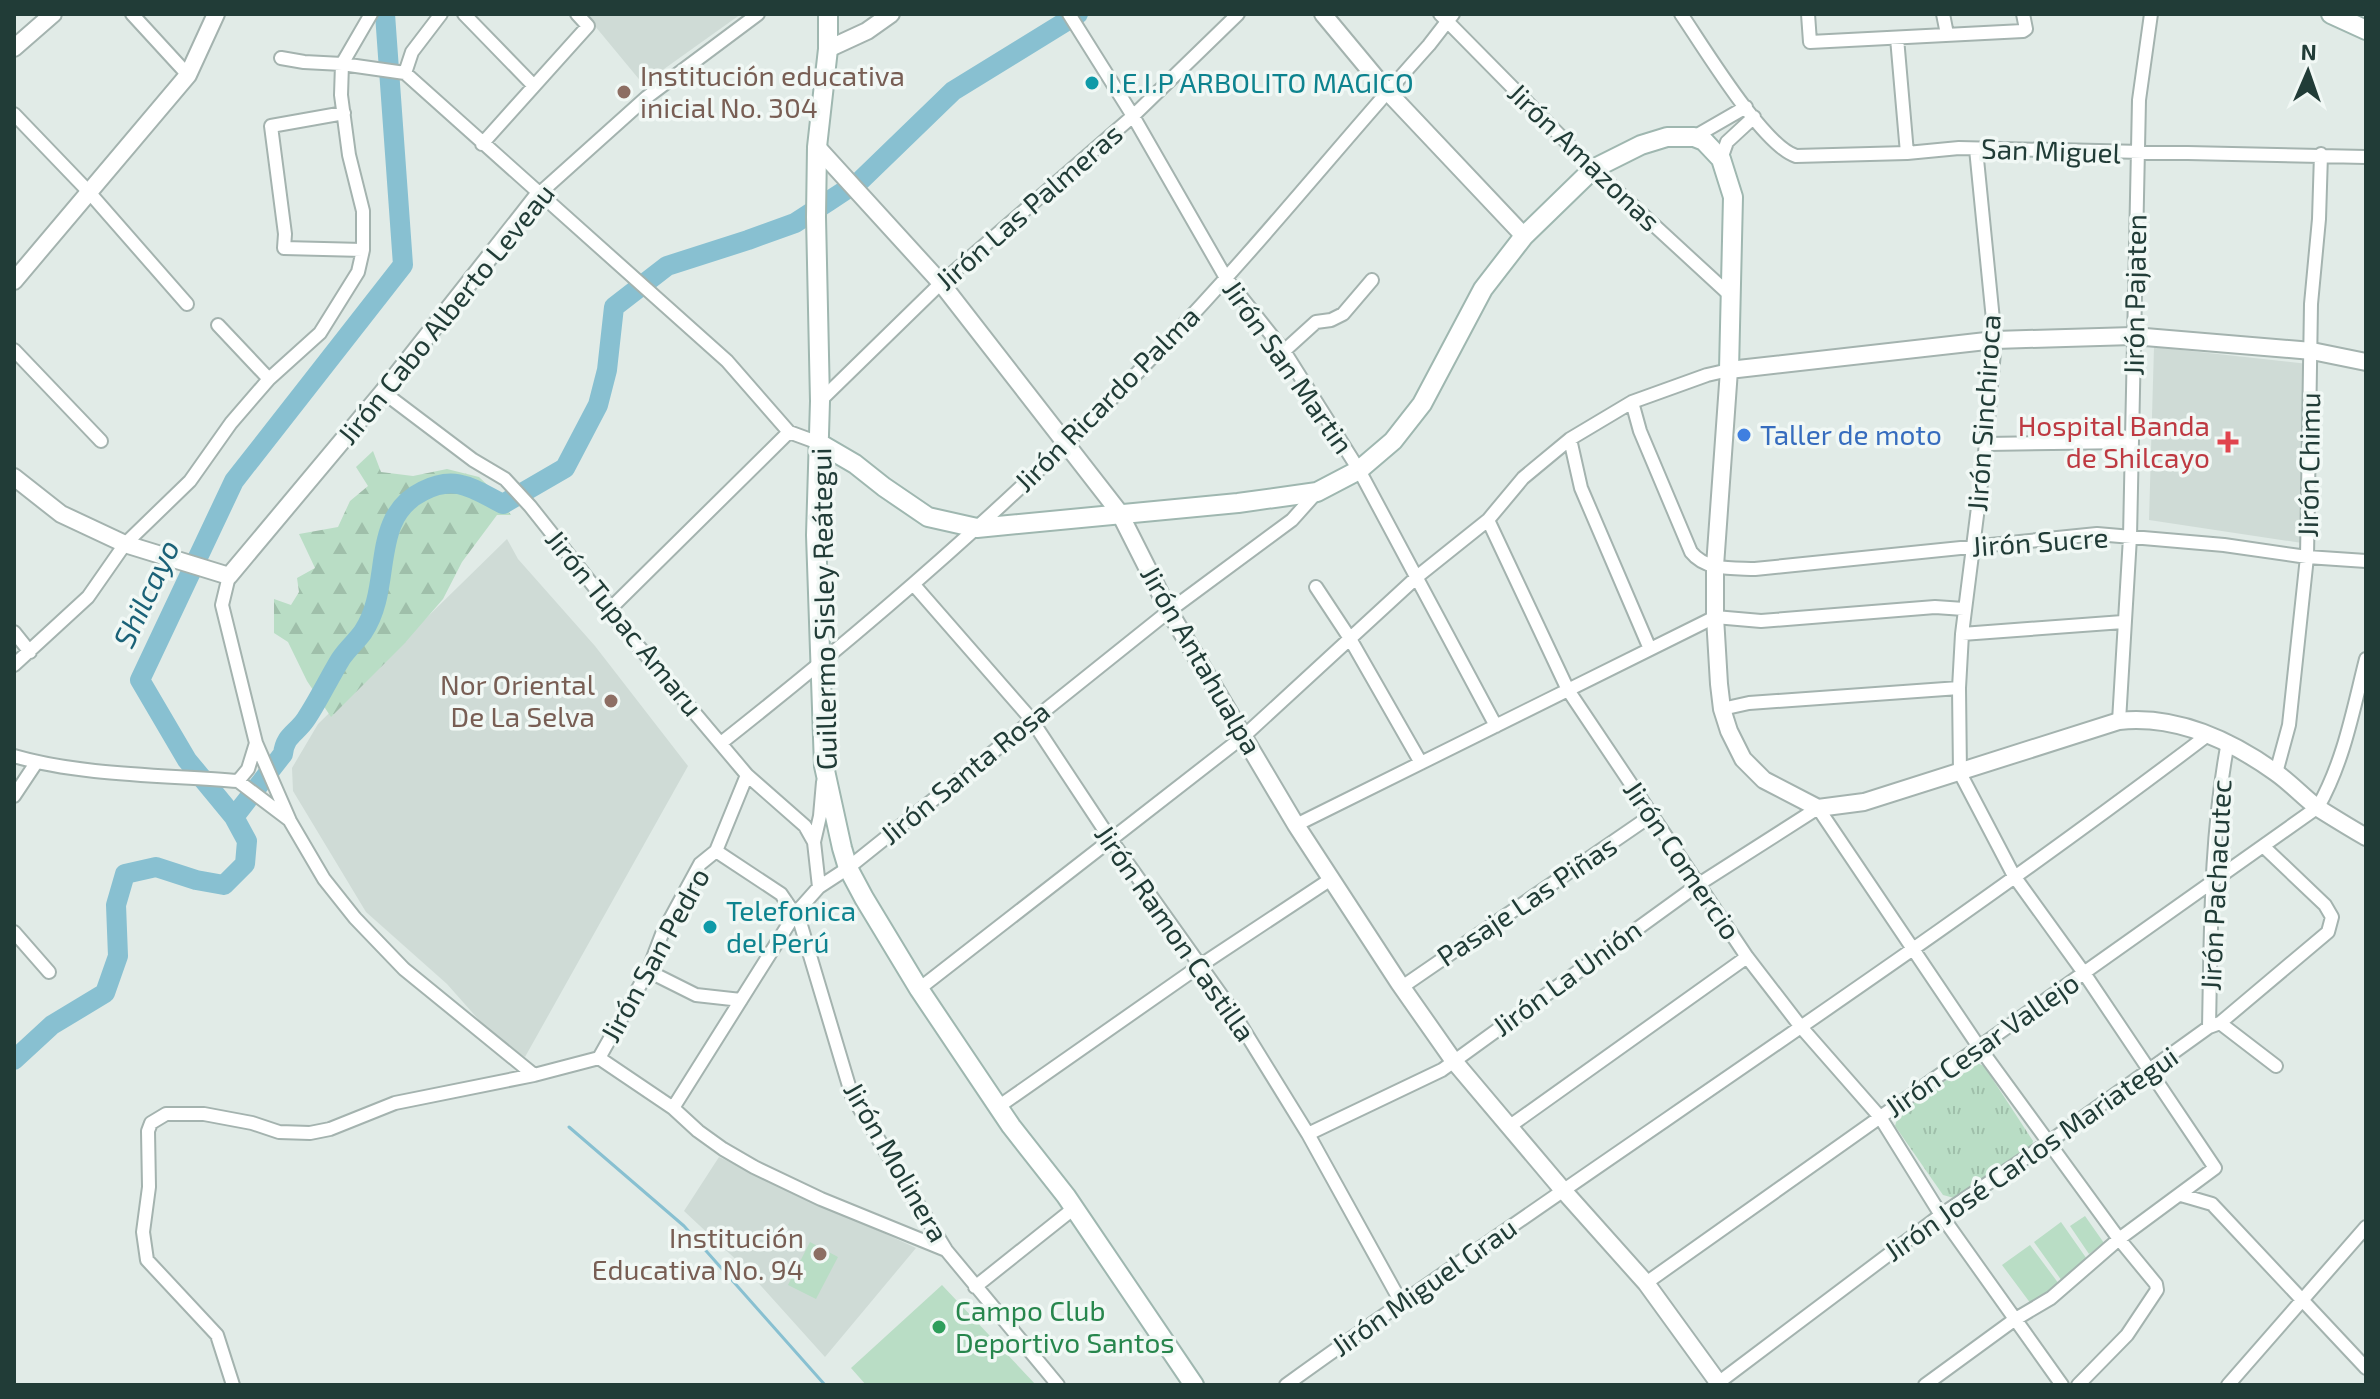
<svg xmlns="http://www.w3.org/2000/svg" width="2380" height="1399" viewBox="0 0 2380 1399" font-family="'Exo 2',sans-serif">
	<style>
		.built { fill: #cfdbd6 }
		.grass { fill: #b9ddc5 }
		.forest { fill: url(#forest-firs) }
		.park { fill: url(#park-tufts) }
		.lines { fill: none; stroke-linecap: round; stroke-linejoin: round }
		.stream { stroke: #88c0d1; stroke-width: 3 }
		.river { stroke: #88c0d1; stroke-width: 20 }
		.minor-casing { stroke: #a4b3af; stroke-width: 16 }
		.tertiary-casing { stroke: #a4b3af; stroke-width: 20 }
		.secondary-casing { stroke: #9fb7b0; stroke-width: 22 }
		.minor { stroke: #fff; stroke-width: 12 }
		.tertiary { stroke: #fff; stroke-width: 16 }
		.secondary { stroke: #fff; stroke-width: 18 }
		.culture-dot { fill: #0f9aa8; stroke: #f1f8f5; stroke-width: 3 }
		.education-dot { fill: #8d6e63; stroke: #f1f8f5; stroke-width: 3 }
		.shop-dot { fill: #3f7fe0; stroke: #f1f8f5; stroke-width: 3 }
		.health-dot { fill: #e0444e; stroke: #f1f8f5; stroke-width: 3 }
		.leisure-dot { fill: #2e9e5b; stroke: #f1f8f5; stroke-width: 3 }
		.labels { text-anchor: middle; stroke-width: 7; stroke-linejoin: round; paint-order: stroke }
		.education-label { font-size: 28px; fill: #785e54; stroke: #f1f8f5; text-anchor: end }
		.culture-label { font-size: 28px; fill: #0d838f; stroke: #f1f8f5; text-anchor: start }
		.street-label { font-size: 28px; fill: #213c37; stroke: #f1f8f5 }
		.health-label { font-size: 28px; fill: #be3a42; stroke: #f1f8f5; text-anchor: end }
		.shop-label { font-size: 28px; fill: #366cbe; stroke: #f1f8f5; text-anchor: start }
		.leisure-label { font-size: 28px; fill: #27864d; stroke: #f1f8f5; text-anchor: start }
		.water-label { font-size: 30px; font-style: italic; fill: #1b6278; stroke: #f1f8f5 }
	</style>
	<defs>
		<pattern id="forest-firs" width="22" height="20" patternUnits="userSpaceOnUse" patternTransform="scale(2)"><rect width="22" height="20" fill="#b9ddc5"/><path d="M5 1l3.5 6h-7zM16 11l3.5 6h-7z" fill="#9fbfaa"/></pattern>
		<pattern id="park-tufts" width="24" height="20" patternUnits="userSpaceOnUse" patternTransform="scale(2)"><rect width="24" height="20" fill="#b9ddc5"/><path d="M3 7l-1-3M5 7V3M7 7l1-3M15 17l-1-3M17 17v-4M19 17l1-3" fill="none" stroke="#9fbfaa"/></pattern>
	</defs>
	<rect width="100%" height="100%" fill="#e1ebe7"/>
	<path class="built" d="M585,14H741L643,84Z
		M2154,347L2308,364L2302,543L2149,520Z
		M507,539L518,559L595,646L688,766L525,1057L494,1037L447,984L366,912L293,791L292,768L318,724Z
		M719,1157L916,1248L825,1357L745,1268L684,1211Z"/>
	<path class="grass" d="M2085,1216L2104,1243L2089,1254L2070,1226Z
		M2061,1222L2089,1262L2062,1281L2034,1242Z
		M810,1242L838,1257L816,1299L788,1285Z
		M2030,1245L2059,1284L2031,1304L2002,1265Z
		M942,1285L1036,1385H866L851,1368Z"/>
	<path class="forest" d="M373,451L381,472L413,476L447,469L479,477L497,494L511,515H497L462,562L443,599L404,644L331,717L307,681L288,642L274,633V599L291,605L299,592L297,578L315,568L299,534L338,527L350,501L368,486L356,467Z"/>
	<path class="park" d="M1977,1063L1984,1066L2033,1141L2032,1145L1954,1198L1943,1195L1895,1126L1899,1113L1970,1064Z"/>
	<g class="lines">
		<path class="stream" d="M569,1127L684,1226L825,1385"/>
		<path class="river" d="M234,817L283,754C285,735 296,734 306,719C318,701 328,680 340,660C346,650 356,642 363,632C394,586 368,518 423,491C456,474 473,489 503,504L565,468L598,405L607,370L614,307L667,266L748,240L795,223L829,201L861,180L953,91L1078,14
			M14,1060L52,1025L105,993L118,956L116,905L125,874L156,867L196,880L224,885L245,864L247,841L234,817L187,760L140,680L234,481L403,265L385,14"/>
		<g class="minor-casing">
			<path id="minor" d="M132,14L188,75
				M464,14L534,86
				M1069,14L1133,116L1226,278L1284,351L1359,470L1496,726
				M1440,14L1593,169L1731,296
				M1681,14C1703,46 1763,146 1796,156L1907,153L1959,148L2366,157
				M1808,14L1810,42L2023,31L2026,29L2023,14
				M1943,14L1947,34
				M1897,38L1907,153
				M281,58L304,62L342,64L405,73L727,361L789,432
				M405,73L412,52L441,14
				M344,113L271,126L285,234L284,248L363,250
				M14,114L88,191L187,304
				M1694,137L1746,107
				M482,144L588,26L577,14
				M1721,159L1727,142L1754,117
				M540,193L647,97L758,14
				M218,325L269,379
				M14,350L101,441
				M1284,351L1316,322L1331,320L1343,314L1372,280
				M383,392L473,460L505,479L530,506L611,608L613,616L747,775L805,826L814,842L819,887
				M820,401L941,283L1133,116L1238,14
				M1632,402L1640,431L1691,552C1706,571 1733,568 1755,569L2097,534L2224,545L2307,557L2366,561
				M1570,439L1581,488L1650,649
				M1986,444L2132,442
				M1488,520L1568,690L1747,957L1801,1027L1880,1117L1941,1215L2062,1385
				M229,576L222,605L256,743L290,821L324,879L355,918L404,969L534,1075
				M914,585L1031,719L1111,840L1229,1006L1308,1134L1402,1304
				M1316,587L1349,637L1421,763
				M611,608L789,432L819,443
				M14,632L30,652
				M1962,634L2123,622
				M14,665L88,597L125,544L190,481L231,423L269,379L320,333L358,272L363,250V211L349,155L341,95L342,64L371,14
				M1722,709L1749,703L1959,688
				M2119,721L2130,537L2139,100L2151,14
				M721,743C877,620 1028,489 1165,344C1257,248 1340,144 1429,45L1453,14
				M14,756C82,776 168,775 238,781L248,769L256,743
				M2276,773L2289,725L2307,557L2311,304L2319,219L2321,154
				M238,781L288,819
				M14,796L36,763
				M1296,825L1715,617L1761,621L1935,607L1964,609
				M814,842L820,816L823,782
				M716,851L781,894L800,922L852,1096L946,1250L1058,1385
				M14,932L49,972
				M648,971L696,995L741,1000
				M1402,987L1652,815
				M919,989L1244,736L1418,576L1488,520L1523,478L1570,439L1632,402L1707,375L1729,370
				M2220,1023L2276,1066
				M2209,1027C2211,932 2210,836 2228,742
				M599,1058L673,1108L698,1131L723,1149L754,1167L821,1199L946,1250
				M998,1107L1201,965L1331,879
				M673,1108L795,914L819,887L848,868L1169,611L1292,520L1317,492
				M1510,1126L1747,957
				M1308,1134L1442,1070L1699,884L1818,808L1979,1047L2119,1239L2156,1284L2157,1290L2127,1335L2078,1385
				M2181,1195L2212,1204
				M2212,1204L2366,1368
				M1646,1283L2318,807C2344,761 2353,710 2366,659
				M975,1287L1073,1209
				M1718,1383L1941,1215L2049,1142L2209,1027L2220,1023L2328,932L2332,917L2325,905L2263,846
				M233,1385L217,1335L147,1260L143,1232L149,1187L148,1131L151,1123L166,1114H204L252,1123L279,1132L310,1133L330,1129L395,1103L534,1075L599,1058L648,971L662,934L700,864L716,851L747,775
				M1286,1385C1591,1165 1909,962 2209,734
				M1925,1385L2014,1320L2051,1298L2119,1239L2215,1168L2084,973L2014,876L1960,773L1959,688L1962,634L1986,444L1995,340L1976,149
				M2228,1385L2366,1227"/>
		</g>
		<g class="tertiary-casing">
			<path id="tertiary" d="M1323,14L1387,91L1524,236
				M14,48L53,14
				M828,49L867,31L891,14
				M817,147L941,283L1119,512L1169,611L1296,825L1399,983L1453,1060L1562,1189L1646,1283L1720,1385
				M14,281L188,75L216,14
				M2366,362L2312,351L2133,336L1995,340L1729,370L1715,566V617L1719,684L1722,709L1729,731L1743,759L1764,780L1818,808L1864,802L2119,721C2175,715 2230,740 2275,772C2291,783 2303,797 2318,808C2334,818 2350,828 2366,837
				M14,477L61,514L125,544L229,576L383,392L540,193"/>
		</g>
		<g class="secondary-casing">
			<path id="secondary" d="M828,14V49L817,147L816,217L820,401L816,535L824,766L842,848L848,868L864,898L919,989L1011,1126L1066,1196L1194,1385
				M2331,14L2366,30
				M819,443L855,464L884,487L928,517L977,528L1238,503L1317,492L1359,470L1393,441L1422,404L1483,289L1524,236L1593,169L1641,145L1667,137H1694L1704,141L1721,159L1733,197L1729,370"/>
		</g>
		<use href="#minor" class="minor"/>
		<use href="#tertiary" class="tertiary"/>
		<use href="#secondary" class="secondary"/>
	</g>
	<g class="culture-dot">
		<circle cx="1092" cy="83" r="8"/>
		<circle cx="710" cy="927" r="8"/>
	</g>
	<g class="education-dot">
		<circle cx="624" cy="92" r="8"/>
		<circle cx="611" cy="701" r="8"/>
		<circle cx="820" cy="1254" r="8"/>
	</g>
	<circle class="shop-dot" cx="1744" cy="435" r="8"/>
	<path class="health-dot" d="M2224 430h8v8h8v8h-8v8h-8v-8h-8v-8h8z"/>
	<circle class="leisure-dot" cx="939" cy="1327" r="8"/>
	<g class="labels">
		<g class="education-label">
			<text x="640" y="86" text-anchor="start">Institución educativa<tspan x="640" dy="32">inicial No. 304</tspan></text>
			<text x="595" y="695">Nor Oriental<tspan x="595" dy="32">De La Selva</tspan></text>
			<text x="804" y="1248">Institución<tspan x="804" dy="32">Educativa No. 94</tspan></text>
		</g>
		<g class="culture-label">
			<text x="1108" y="93">I.E.I.P ARBOLITO MAGICO</text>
			<text x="726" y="921">Telefonica<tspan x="726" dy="32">del Perú</tspan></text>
		</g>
		<g class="street-label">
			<text transform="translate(2051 151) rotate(2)" y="10">San Miguel</text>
			<text transform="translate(1584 157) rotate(44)" y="10">Jirón Amazonas</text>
			<text transform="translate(1029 207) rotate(-41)" y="10">Jirón Las Palmeras</text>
			<text transform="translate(2135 295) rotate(-89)" y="10">Jirón Pajaten</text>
			<text transform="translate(446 314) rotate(-51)" y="10">Jirón Cabo Alberto Leveau</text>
			<text transform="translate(1288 367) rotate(55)" y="10">Jirón San Martin</text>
			<text transform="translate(1107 399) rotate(-45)" y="10">Jirón Ricardo Palma</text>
			<text transform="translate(1984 413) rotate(-86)" y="10">Jirón Sinchiroca</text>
			<text transform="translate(2309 465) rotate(-89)" y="10">Jirón Chimu</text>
			<text transform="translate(2040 542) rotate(-4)" y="10">Jirón Sucre</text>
			<text transform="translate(824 609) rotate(-91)" y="10">Guillermo Sisley Reátegui</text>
			<text transform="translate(624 623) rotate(51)" y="10">Jirón Tupac Amaru</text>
			<text transform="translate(1201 660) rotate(60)" y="10">Jirón Antahualpa</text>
			<text transform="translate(965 773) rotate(-39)" y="10">Jirón Santa Rosa</text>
			<text transform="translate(1682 860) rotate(56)" y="10">Jirón Comercio</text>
			<text transform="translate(2216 885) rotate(-87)" y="10">Jirón Pachacutec</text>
			<text transform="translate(1527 901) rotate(-34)" y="10">Pasaje Las Piñas</text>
			<text transform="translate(1175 933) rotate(55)" y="10">Jirón Ramon Castilla</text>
			<text transform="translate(655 955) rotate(-61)" y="10">Jirón San Pedro</text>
			<text transform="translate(1567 978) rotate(-36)" y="10">Jirón La Unión</text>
			<text transform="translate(1982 1045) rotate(-35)" y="10">Jirón Cesar Vallejo</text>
			<text transform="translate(2031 1154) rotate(-35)" y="10">Jirón José Carlos Mariategui</text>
			<text transform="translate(896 1162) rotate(60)" y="10">Jirón Molinera</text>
			<text transform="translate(1424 1287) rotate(-35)" y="10">Jirón Miguel Grau</text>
		</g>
		<g class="health-label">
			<text x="2210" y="436">Hospital Banda<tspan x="2210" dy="32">de Shilcayo</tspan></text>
		</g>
		<g class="shop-label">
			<text x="1760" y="445">Taller de moto</text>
		</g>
		<g class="leisure-label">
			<text x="955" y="1321">Campo Club<tspan x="955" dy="32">Deportivo Santos</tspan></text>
		</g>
		<g class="water-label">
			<text transform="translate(147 594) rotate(-65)" y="10">Shilcayo</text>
		</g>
	</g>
	<rect width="2380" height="1399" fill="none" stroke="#213c37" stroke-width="32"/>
	<g transform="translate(2308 72) rotate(2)" stroke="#f1f8f5" stroke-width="6" paint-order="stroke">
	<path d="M0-6L14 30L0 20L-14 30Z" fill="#213c37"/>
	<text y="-12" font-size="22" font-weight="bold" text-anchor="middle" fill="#213c37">N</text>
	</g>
</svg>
